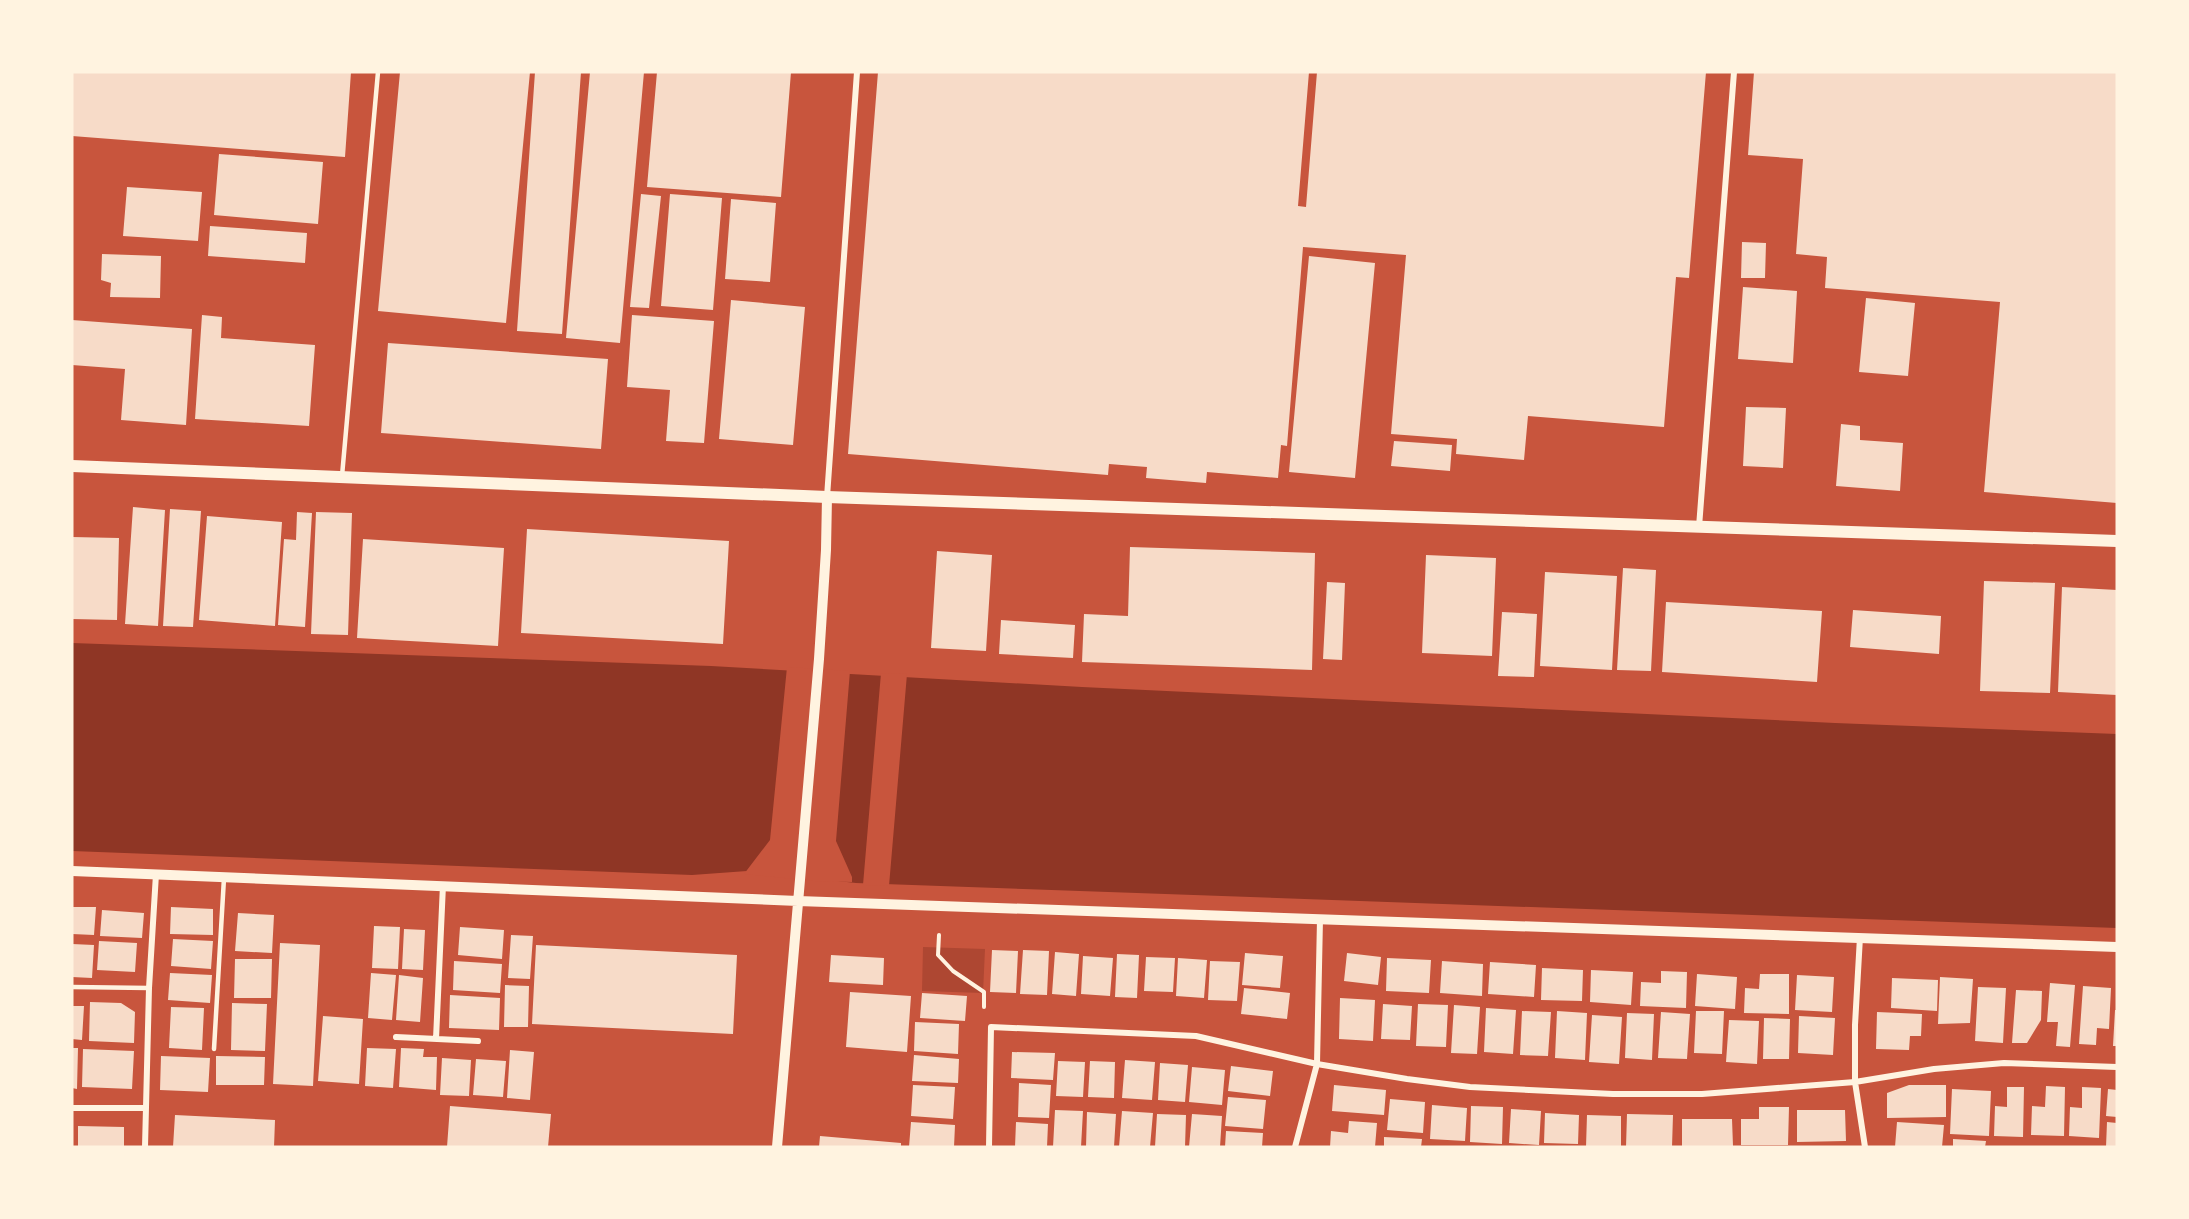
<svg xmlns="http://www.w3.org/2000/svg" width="2189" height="1219" viewBox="0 0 2189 1219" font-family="Montserrat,sans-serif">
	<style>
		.green { fill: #ae4732 }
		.water { fill: #8f3625 }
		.pier { fill: #c8553d }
		.building { fill: #f7dbc8 }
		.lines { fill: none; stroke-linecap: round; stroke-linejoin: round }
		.path { stroke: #fff3e0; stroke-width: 4 }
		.service { stroke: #fff3e0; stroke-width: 4.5 }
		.minor { stroke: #fff3e0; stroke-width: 6 }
		.tertiary { stroke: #fff3e0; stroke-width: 10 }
		.secondary { stroke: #fff3e0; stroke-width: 12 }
	</style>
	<rect width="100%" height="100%" fill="#c8553d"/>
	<path class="green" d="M923,947L985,949L983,993L922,991Z"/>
	<path class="water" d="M72,643L711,666L1082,687L1835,723L2117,734V928L856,883L747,871L692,875L72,851Z"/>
	<path class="pier" d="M787,667L850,671L836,841L852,877V882L814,881L744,874L770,840Z
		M881,673L907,674L889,886L863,885Z"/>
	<path class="building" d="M72,72H351L345,157L72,136Z
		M400,72H530L506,323L378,311Z
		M535,72H581L562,334L517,331Z
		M590,72H644L620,343L566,338Z
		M657,72H791L781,197L647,187Z
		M878,72H1309L1298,206L1306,207L1317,72H1706L1689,278L1676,277L1664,427L1528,416L1524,460L1456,454L1457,439L1391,434L1406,255L1303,247L1287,446L1281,445L1278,478L1207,472L1206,483L1146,478L1147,467L1109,464L1108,475L848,454Z
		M1754,72H2117V503L1984,492L2000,302L1825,288L1827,257L1796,254L1803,159L1748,155Z
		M219,154L323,162L318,224L214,215Z
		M127,187L202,192L198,241L123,236Z
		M641,194L661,196L649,308L630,307Z
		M670,194L722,198L713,310L661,306Z
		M731,199L776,203L770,282L725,279Z
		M210,226L307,233L305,263L208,256Z
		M1742,242L1766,243L1765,278H1741Z
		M102,254L161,256L160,298L110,297L111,283L101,280Z
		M1309,256L1375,263L1355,478L1289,472Z
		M1743,287L1797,291L1793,363L1738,359Z
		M1866,298L1915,303L1908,376L1859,372Z
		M731,300L805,307L793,445L719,439Z
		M202,315L222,317L221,338L315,345L309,426L195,419Z
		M632,315L714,321L704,443L666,441L670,390L627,387Z
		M72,320L192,329L186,425L121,420L125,369L72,365Z
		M388,343L608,359L601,449L381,433Z
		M1746,407L1786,408L1783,468L1743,466Z
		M1841,424L1860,426V440L1903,443L1900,491L1836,486Z
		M1394,441L1452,445L1450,471L1391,466Z
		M133,507L165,510L158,626L125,624Z
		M170,509L201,511L193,627L163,626Z
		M297,512L312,513L305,627L278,625L284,539L296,540Z
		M316,512L352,513L348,635L311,634Z
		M207,516L282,522L275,626L199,620Z
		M527,529L729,541L723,644L521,633Z
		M72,537L119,538L117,620L72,619Z
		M363,539L504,548L498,646L357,638Z
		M1130,547L1315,553L1312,670L1082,662L1084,614L1128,616Z
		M937,551L992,555L986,651L931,648Z
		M1426,555L1496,558L1492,656L1422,653Z
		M1623,568L1656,570L1651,671L1617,670Z
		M1545,572L1617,576L1612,670L1540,666Z
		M1984,581L2055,583L2050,693L1980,691Z
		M1327,582L1345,583L1342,660L1323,659Z
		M2062,587L2117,590V695L2058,692Z
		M1666,602L1822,611L1817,682L1662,672Z
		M1853,610L1941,616L1939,654L1850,647Z
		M1502,612L1537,614L1534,677L1498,676Z
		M1001,620L1075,625L1073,658L999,654Z
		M72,907H96L94,935L72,934Z
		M171,907L213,909V935L170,934Z
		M102,910L144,913L142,938L100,936Z
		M238,913L274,915L272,953L235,951Z
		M374,926L400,927L398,969L372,968Z
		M460,927L504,930L502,959L458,955Z
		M404,929L425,930L423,970L402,969Z
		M511,935L533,936L530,979L508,978Z
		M173,939L213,941L211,969L171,966Z
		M99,941L137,943L135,972L97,970Z
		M280,943L320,945L313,1086L273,1084Z
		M72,944L94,945L92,978L72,977Z
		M536,945L737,955L733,1034L532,1024Z
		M992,950L1018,951L1016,993L990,992Z
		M1023,950L1049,951L1047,995L1020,994Z
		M1055,952L1079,954L1076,996L1052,994Z
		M1245,953L1283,956L1280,988L1242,985Z
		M1347,953L1381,957L1378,985L1344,981Z
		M1117,954L1139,955L1137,998L1115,997Z
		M831,955L884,958L883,985L829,982Z
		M1083,956L1113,958L1110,996L1081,994Z
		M1146,957L1175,958L1173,992L1144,991Z
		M1178,958L1207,960L1204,998L1176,996Z
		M1387,958L1431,960L1429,993L1386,991Z
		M235,959H272L271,998H234Z
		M454,961L502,964L500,993L453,990Z
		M1210,961L1240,962L1237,1001L1208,1000Z
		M1442,961L1483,964L1482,996L1440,993Z
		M1490,962L1536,965L1534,997L1488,994Z
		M1542,968L1583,970L1582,1001L1541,1000Z
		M1591,970L1633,972L1631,1005L1590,1002Z
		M1661,971L1687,972L1686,1008L1640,1006L1641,982L1661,983Z
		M170,973L212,975L210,1003L168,1000Z
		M371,973L396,975L392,1020L368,1018Z
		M1697,974L1737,977L1735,1009L1695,1006Z
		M1760,974H1789V1014L1744,1013L1745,988L1759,989Z
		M399,975L423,978L420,1022L396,1020Z
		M1797,975L1834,977L1832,1012L1795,1010Z
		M1940,977L1973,979L1970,1023L1938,1024Z
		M1892,978L1938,980L1937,1011L1891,1008Z
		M2050,983L2075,985L2070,1047L2056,1046L2058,1022H2047Z
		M505,985L529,986L528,1027H504Z
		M2083,986L2111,988L2109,1029L2097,1028L2096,1045L2079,1044Z
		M1978,987L2006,988L2003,1043L1975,1041Z
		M1244,988L1290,993L1287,1019L1241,1014Z
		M2016,990L2042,991L2041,1020L2027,1043H2012Z
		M850,992L911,996L907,1052L846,1047Z
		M922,993L967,996L965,1021L920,1018Z
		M450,995L500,998L499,1030L449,1028Z
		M1340,998L1375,1000L1373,1041L1339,1039Z
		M90,1002L121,1003L135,1012L134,1043L89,1041Z
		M232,1003L267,1004L265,1051L231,1050Z
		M1383,1004L1412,1006L1410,1040L1381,1039Z
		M1418,1004L1448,1005L1446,1047L1416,1046Z
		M1454,1005L1480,1007L1477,1054L1451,1053Z
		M72,1006H84L82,1040L72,1039Z
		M171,1007L204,1008L202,1050L169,1048Z
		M1486,1008L1516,1010L1513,1054L1484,1052Z
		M2115,1010H2117V1046H2113Z
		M1522,1011L1551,1012L1548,1056L1520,1055Z
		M1557,1011L1587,1013L1585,1060L1555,1058Z
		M1696,1011H1724L1722,1054L1694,1053Z
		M1661,1012L1690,1014L1687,1059L1658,1058Z
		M1877,1012L1922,1014L1921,1036H1910L1909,1050L1876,1049Z
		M1627,1013L1654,1014L1652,1060L1625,1058Z
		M1592,1015L1622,1017L1619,1064L1589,1062Z
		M323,1016L363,1019L359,1084L318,1081Z
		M1799,1016L1835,1018L1833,1055L1798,1053Z
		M1764,1018L1790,1019L1789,1059H1763Z
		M1729,1020L1759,1021L1757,1064L1726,1062Z
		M915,1022L959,1024L958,1054L914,1051Z
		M72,1048H78L77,1089L72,1088Z
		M367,1048L396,1049L393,1088L365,1086Z
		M401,1048L424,1049L423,1057H437L436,1090L399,1087Z
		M83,1049L134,1051L132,1089L82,1087Z
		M510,1050L534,1052L530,1100L507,1098Z
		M1012,1052L1055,1053L1053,1080L1011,1078Z
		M914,1055L959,1059L958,1083L912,1081Z
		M161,1056L210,1058L208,1092L160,1090Z
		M216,1056L265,1057L264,1085H216Z
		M442,1058L471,1060L469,1096L440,1095Z
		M476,1059L506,1061L503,1097L473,1095Z
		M1125,1060L1155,1062L1152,1100L1122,1098Z
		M1058,1061L1085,1062L1083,1097L1056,1096Z
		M1090,1061L1115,1062L1114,1098L1088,1097Z
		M1160,1063L1188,1065L1185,1102L1158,1100Z
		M1231,1066L1273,1071L1270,1096L1228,1091Z
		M1192,1067L1225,1070L1222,1105L1189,1102Z
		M1019,1083L1051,1085L1049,1118L1018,1117Z
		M913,1085L955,1087L953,1119L911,1116Z
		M1334,1085L1386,1090L1384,1115L1332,1111Z
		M1909,1085H1946V1117L1887,1118V1093Z
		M2046,1086L2065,1087L2064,1136L2031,1135L2032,1106L2045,1107Z
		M2007,1087H2024L2023,1137L1994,1136L1995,1106L2007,1107Z
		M2082,1087L2101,1088L2099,1138L2069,1136L2070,1107L2082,1108Z
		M1952,1089L1991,1091L1989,1136L1950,1134Z
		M2108,1089L2117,1090V1117L2106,1116Z
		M1228,1097L1266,1100L1263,1129L1225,1126Z
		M1390,1099L1425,1102L1423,1133L1387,1130Z
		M1432,1105L1467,1108L1465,1141L1430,1139Z
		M450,1106L551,1114L548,1147H447Z
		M1471,1106L1503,1107L1502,1144L1470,1142Z
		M1759,1107H1789L1788,1145H1741V1119H1759Z
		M1511,1109L1541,1111L1539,1145L1509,1143Z
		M1055,1110L1083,1111L1081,1147H1053Z
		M1797,1110H1845L1846,1141L1797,1142Z
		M1122,1111L1153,1113L1150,1147H1119Z
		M1087,1112L1116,1114L1114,1147H1086Z
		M1545,1113L1579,1115L1578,1144L1544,1143Z
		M1157,1114L1186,1115L1185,1147H1155Z
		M1192,1114L1222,1116L1220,1147H1189Z
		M1627,1114L1673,1115L1672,1147H1626Z
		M175,1115L275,1120L274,1147H173Z
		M1587,1115L1621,1116V1147H1586Z
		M1682,1119H1732L1733,1146H1682Z
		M1349,1121L1377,1123L1375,1147H1330L1331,1131L1348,1133Z
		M911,1122L955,1125L954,1147H909Z
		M1016,1122L1048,1124L1047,1147H1015Z
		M1897,1122L1944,1125L1942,1147H1895Z
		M2107,1122L2117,1123V1147H2106Z
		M78,1126L124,1127V1147H78Z
		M1226,1131L1263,1133L1262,1147H1225Z
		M820,1136L901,1143V1147H819Z
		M1384,1137L1422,1139L1421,1147H1384Z
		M1953,1139L1986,1141L1985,1147H1953Z"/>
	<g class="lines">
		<path class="path" d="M939,935L938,955L953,971L984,992V1007"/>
		<path class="service" d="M342,476L378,72
			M72,987L149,988
			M214,1049L224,878"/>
		<path class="minor" d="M827,497L857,72
			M1699,527L1734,72
			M1860,937L1855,1025V1082L1865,1147
			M396,1037L478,1041
			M436,1039L443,885
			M72,1108H145
			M145,1147L149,988L156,874
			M989,1147L991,1027L1196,1036L1317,1064L1407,1079L1470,1087L1613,1094H1702L1855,1082L1934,1069L2004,1063L2117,1067
			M1295,1147L1317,1064L1320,919"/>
		<path class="tertiary" d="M72,871L798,901L2117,947
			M777,1147L819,659L826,550L827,497"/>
		<path class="secondary" d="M72,466L827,497L2117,541"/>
	</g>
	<rect width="2189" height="1219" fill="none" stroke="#fff3e0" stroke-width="147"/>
</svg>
